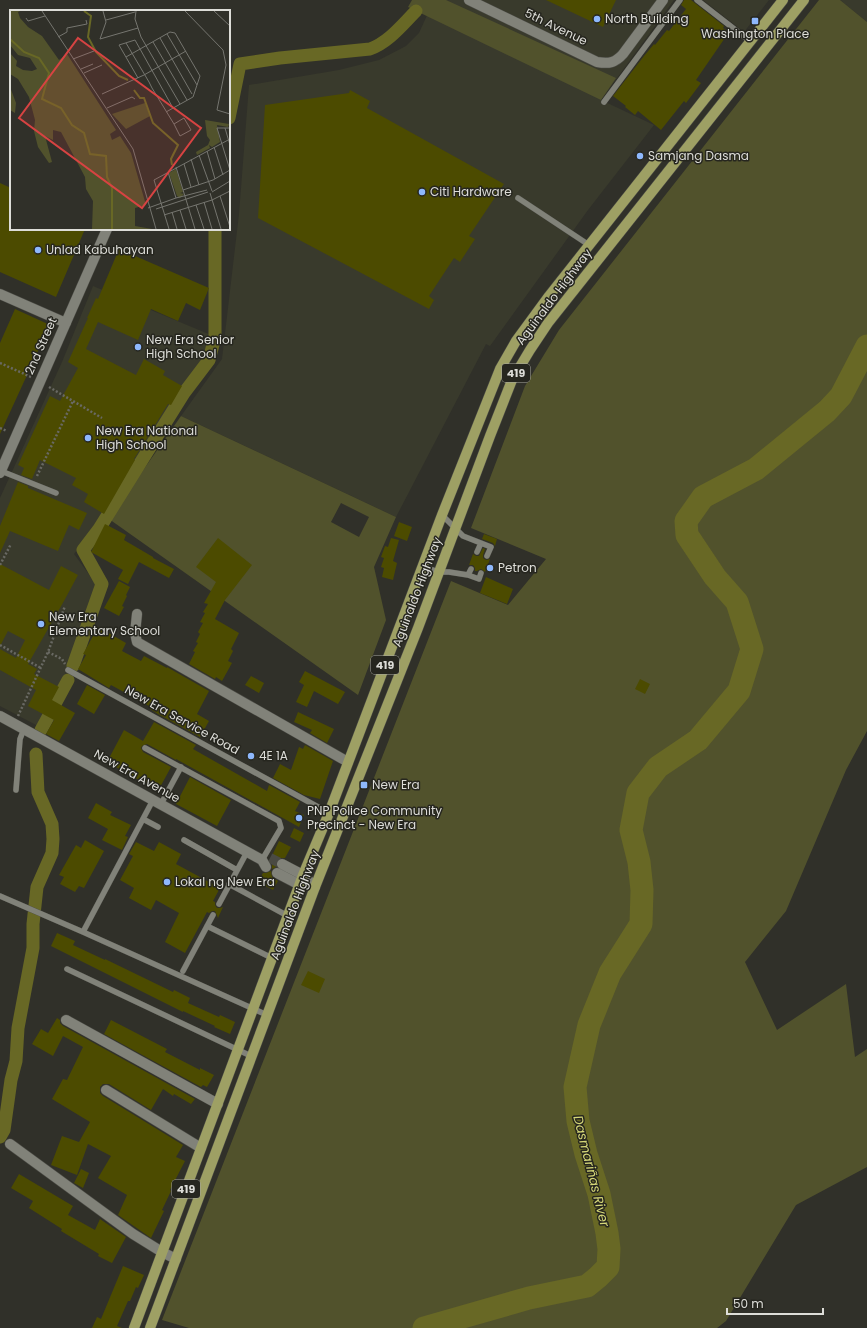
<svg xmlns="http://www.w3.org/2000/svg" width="867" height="1328" viewBox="0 0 867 1328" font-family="Poppins,sans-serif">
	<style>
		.built { fill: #393a2c }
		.green { fill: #51522c; fill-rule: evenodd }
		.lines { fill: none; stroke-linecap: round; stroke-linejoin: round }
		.canal { stroke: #686825; stroke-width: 13 }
		.river { stroke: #686825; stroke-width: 23 }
		.building { fill: #4c4b00 }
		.tertiary-tunnel { stroke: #4a4a43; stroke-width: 10; stroke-dasharray: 10 5; stroke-linecap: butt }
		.service-casing { stroke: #4b4b45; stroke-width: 6 }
		.minor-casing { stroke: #4b4b45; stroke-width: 11 }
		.tertiary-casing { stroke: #4b4b45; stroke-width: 11 }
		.primary-casing { stroke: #4b4b45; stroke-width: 11 }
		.path { stroke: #696963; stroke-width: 2.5; stroke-dasharray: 2 2; stroke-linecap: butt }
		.service { stroke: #818279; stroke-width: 5.5 }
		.minor { stroke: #818279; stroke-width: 10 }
		.tertiary { stroke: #818279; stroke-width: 10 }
		.primary { stroke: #9ea064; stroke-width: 10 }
		.poi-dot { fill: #8eb8fd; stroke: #26261f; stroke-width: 1.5 }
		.labels { text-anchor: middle; stroke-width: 3; stroke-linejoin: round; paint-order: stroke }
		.shield { fill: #26261f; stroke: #a6a6a0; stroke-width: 1 }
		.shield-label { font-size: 11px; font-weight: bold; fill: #ddddd8 }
		.poi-label { font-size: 12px; fill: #ddddd8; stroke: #26261f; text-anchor: start }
		.street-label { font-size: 12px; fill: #ddddd8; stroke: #26261f }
		.water-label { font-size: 13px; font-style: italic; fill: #d6d878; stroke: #26261f }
		.inset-river { fill: none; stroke: #686825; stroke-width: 2 }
		.inset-road { fill: none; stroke: #75756f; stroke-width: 1 }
		.view { fill: #d74342; fill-opacity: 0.15; stroke: #d74342; stroke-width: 2 }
		.inset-edge { fill: none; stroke: #ddddd8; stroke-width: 2 }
	</style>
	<rect width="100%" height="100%" fill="#303029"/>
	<path class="built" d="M434,0H674L601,100L654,125L588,210L490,346L486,344L396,517L181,416L222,359L239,214L249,85L339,70L379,60L406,46L419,33Z
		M703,0H769L744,32Z
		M840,0H867V22Z
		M93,286L211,335L205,358L135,460L104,514L74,554L96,584L65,676L38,726L0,706V498L62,362Z"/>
	<path class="green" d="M412,0H446L616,78L601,100L408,7Z
		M819,0H840L867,22V731L846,770L786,911L745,962L777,1030L846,984L855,1057L867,1049V1167L796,1205L726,1321L717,1328H189L162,1320L451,581L508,605L546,559L471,528L525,386L559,330Z
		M181,416L396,517L374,567L386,620L358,695L109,519ZM341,503L369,517L359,537L331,522Z"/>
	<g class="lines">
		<path class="canal" d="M229,118L240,64L280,58L370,49C389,42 402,25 416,11
			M73,666L102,584L83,550L99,529L184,393L209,360L215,337V229
			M41,730L68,680
			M0,1137L4,1130L11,1080L16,1061L18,1028L33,948V924L37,887L52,853L53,839L52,824L38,792L36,754"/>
		<path class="river" d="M424,1328L529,1298L587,1286L598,1277L608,1267L609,1249L607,1233L599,1194L586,1154L578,1121L575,1087L589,1025L610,973L641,924L642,890L639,862L631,830L638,793L658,767L698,740L739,691L752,649L737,602L715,577L687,535L686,521L703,497L756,469L827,411L841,396L867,346"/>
	</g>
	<path class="building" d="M546,0H616L603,27Z
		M684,0H691L724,26L723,28L729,32L696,80L701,83L686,103L684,101L661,130L638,111L635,115L625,107L626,106L613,96L644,56L654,44L655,45L667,30L669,31L686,9L681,5Z
		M350,90L370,101L367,108L504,184L469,236L475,239L460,262L454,258L429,296L434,300L429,309L258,218L265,105L349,93Z
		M0,183L11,188V229H85L56,297L0,272Z
		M119,249L209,288L200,310L186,303L178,321L151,309L138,340L98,322L86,349L136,375L144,359L165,371L163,375L182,386L171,405L168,404L134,459L135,460L104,514L84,502L88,494L72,485L76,478L40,460L32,479L21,475L24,468L18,465L50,396L60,401L78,368L68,362L88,318H87L96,298L98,299Z
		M15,309L50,325L0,434V343Z
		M18,482L28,486V488L87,513L79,530L69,525L58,551L10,531L0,553V526Z
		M399,522L412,527L407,541L394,536Z
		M105,524L126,535L124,540L153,557V558L174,569L169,578L139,562L128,584L118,579L123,570L91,552Z
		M484,534L497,539L495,546L493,543L482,539Z
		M218,538L252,565L225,600L215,619L239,633L231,649L233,651L228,661L232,663L222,681L216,677L215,679L189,664L195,652L193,651L198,643L196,642L200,634L198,632L203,623L200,622L205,613L203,612L208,604L204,603L216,582L196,567Z
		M391,538L399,540L393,561L397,563L393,580L382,577L384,568L381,567L384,558L381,557L385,546L388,547Z
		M483,548L485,549L483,555V558L486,560L490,559L485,572L481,569L477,571H475V568L473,565H469L473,554L476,556H479Z
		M0,564L49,590L61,566L78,575L64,601L28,664L37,669L34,674L59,687L52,700L75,713L59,741L46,734L54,720L28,706L36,690L0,670V649L16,658L25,640L8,631L0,646Z
		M486,577L513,589L507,604L480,593Z
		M119,581L130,587L126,595L127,596L122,606L124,607L119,616L104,608Z
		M98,627L126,643L122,651L141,661L144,656L167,668V667L209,691L197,714L209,721L200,737L158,714L150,709L151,707L111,685L109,688L78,669L86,655L83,654Z
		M305,671L345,692L338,704L314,691L307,707L296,702L304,685L299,682Z
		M251,676L264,683L259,693L245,685Z
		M640,679L650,684L645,694L635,689Z
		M87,685L105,695L94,714L77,704Z
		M298,712L334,729L327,743L310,733L312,730L294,722Z
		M154,722L196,745L193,749L267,791L269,785L300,802L295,811L304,815L299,827L176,759V760L147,744L142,746L141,748L143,752L171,767L158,791L107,762L124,730L143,741Z
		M305,745L333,761L320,799L304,795L273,778L280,764L291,770L299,747L303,749Z
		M190,777L231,800L217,826L176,804Z
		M96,803L112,812L110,815L131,825L125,836L128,837L122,850L102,840L108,829L88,818Z
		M294,828L304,833L300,842L290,837Z
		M85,840L104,851L84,888L79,886L75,892L60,884L64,877L59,875L76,845L81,848Z
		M279,841L291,847L285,858H281L278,859L276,861V867L272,869V864L270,860Z
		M136,842L154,851L159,842L181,854L176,864L220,888L213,901L215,902V905L217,908H220L223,907L218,918L215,911H212L209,913L207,912L185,953L165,942L179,913L156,900L151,910L129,898L134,888L120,880L133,856L129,854Z
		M271,871L272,877L278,881L273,890L258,882L263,873H266Z
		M57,933L75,941L73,945L105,960V959L173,992L174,990L190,998L188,1003L219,1017L220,1015L235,1022L230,1034L214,1027L215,1026L183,1011V1012L51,946Z
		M308,971L325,979L319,993L301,985Z
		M57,1018L60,1020V1023L63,1026L195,1099L191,1104L174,1094L173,1096L163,1089L151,1110L109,1084H103L100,1087V1093L103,1096L183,1145L176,1157L185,1161L170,1190L171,1191L162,1210L164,1211L151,1238L118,1215L127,1195L98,1178L111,1156L88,1144L77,1175L51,1165L62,1136L79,1142L90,1122L52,1099L63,1079L67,1080L83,1047L63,1036L53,1056L32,1044L41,1029L48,1033Z
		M111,1020L167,1049L165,1052L200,1070V1068L214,1075L207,1087L203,1085L201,1087L104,1034Z
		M81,1169L89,1173L83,1188L74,1183Z
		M19,1174L73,1206L68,1215L95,1230L100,1219L126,1237L112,1263L98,1256L99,1254L61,1231L62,1229L29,1208L33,1201L11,1188Z
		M123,1266L144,1275L138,1288L136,1287L130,1301H128L117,1326L122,1328H92L97,1317L101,1319Z"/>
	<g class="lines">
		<path class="tertiary-tunnel" d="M270,858L282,864"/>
		<g class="service-casing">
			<path id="service" d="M697,0L751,42
				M604,102L680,0
				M518,198L589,245
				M1,471L56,493
				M442,515L463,536L491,547L487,556
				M477,552L481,543
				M422,567L439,572H449L468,575L479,579L481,573
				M468,575L471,569
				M68,670L329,813
				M145,748L279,821L281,828L262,860
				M16,790L20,739L24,729
				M161,804L181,767
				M143,819L158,827
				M184,840L237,870
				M229,884L288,916
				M0,896L83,932L267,1015
				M219,904L247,852
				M207,926L272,958
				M83,932L153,800
				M67,969L251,1056
				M183,971L213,915"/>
		</g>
		<g class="minor-casing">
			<path id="minor" d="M469,0L597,62C609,64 615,63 623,54L663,0
				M0,294L66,323
				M0,473L107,229
				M137,614L135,633L137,642L348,762
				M303,875L315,887
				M66,1020L218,1104
				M106,1090L201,1148
				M10,1144L133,1234L162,1252L176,1259"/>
		</g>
		<g class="tertiary-casing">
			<path id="tertiary" d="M0,716L262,860L266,867
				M282,864L303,875
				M277,873L300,885"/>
		</g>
		<g class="primary-casing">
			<path id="primary" d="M134,1328L303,875L329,813L442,515L500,369L516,341L549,296L783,0
				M150,1328L315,887L418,628L490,436L512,380L530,350L548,323L804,0"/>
		</g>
		<path class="path" d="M0,363L31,377
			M49,387L102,418
			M0,428L7,431
			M37,476L73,401
			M0,565L11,544
			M0,645L41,668
			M48,652L62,659L65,664
			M18,716L48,652L65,606"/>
		<use href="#service" class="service"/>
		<use href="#minor" class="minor"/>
		<use href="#tertiary" class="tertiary"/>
		<use href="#primary" class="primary"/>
	</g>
	<g class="poi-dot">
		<circle cx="597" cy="19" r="4"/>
		<rect x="751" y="17" width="8" height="8" rx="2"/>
		<circle cx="640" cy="156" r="4"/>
		<circle cx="422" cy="192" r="4"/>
		<circle cx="38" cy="250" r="4"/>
		<circle cx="138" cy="347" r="4"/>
		<circle cx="88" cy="438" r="4"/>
		<circle cx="490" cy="568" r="4"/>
		<circle cx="41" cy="624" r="4"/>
		<circle cx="251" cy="756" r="4"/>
		<rect x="360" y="781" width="8" height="8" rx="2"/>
		<circle cx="299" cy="818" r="4"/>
		<circle cx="167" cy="882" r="4"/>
	</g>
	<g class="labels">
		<g class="shield">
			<rect x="502" y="364" width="28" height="18" rx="3"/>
			<rect x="371" y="656" width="28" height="18" rx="3"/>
			<rect x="172" y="1180" width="28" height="18" rx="3"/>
		</g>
		<g class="shield-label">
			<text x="516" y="377">419</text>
			<text x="385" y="669">419</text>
			<text x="186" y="1193">419</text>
		</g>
		<g class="poi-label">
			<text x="605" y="23">North Building</text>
			<text x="755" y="38" text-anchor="middle">Washington Place</text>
			<text x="648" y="160">Samjang Dasma</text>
			<text x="430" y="196">Citi Hardware</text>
			<text x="46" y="254">Unlad Kabuhayan</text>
			<text x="146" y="344">New Era Senior<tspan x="146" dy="14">High School</tspan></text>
			<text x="96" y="435">New Era National<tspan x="96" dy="14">High School</tspan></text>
			<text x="498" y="572">Petron</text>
			<text x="49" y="621">New Era<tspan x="49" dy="14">Elementary School</tspan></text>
			<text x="259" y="760">4E 1A</text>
			<text x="372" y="789">New Era</text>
			<text x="307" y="815">PNP Police Community<tspan x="307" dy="14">Precinct - New Era</tspan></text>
			<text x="175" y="886">Lokal ng New Era</text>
		</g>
		<g class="street-label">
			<text transform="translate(556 27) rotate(26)" y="4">5th Avenue</text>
			<text transform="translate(554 297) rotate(-53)" y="4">Aguinaldo Highway</text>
			<text transform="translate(41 346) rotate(-66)" y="4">2nd Street</text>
			<text transform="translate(417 592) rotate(-69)" y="4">Aguinaldo Highway</text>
			<text transform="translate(182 720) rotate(29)" y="4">New Era Service Road</text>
			<text transform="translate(137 776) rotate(29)" y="4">New Era Avenue</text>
			<text transform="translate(295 905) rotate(-69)" y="4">Aguinaldo Highway</text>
		</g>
		<g class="water-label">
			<text transform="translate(592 1171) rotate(76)" y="5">Dasmariñas River</text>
		</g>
	</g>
	<g transform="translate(10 10)">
		<rect width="220" height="220" fill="#303029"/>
		<path d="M0,1H10L8,2L10,8L18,17L32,26L49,50L57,44L106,120L100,124L102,130L110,126L121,143L136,195L125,198V216L142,219H82L83,191L76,179L75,167L51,122L43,120V130L35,126L42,152L39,153L28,137L24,121L25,110L19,87L8,69L0,64V43L7,51L6,56L13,60L22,61L27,59L20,48L8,45L0,35ZM0,77L6,93L5,103L0,100ZM135,93L140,106L116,119L102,104ZM195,110L219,114L218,117L207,115L210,132L202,137L199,135L200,138L187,145L186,142L198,135L200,130L197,126ZM166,159L173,182L170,183L174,184L170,188L167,186L159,163Z" fill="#51522c"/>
		<path class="inset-river" d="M74,1L81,6L78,27L86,42L109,66L118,70M0,29L14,42L29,48L39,63L32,89L51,98L62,115L74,123L80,144L96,146L97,167L102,178V219M124,80L130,88H134L143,113L168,135L161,149L162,155"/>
		<path class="inset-road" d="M32,1L123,139L146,219M93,1L96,12L90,29L128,18M126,1L125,9L131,27L170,94M175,1L213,40L216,55L207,100L220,104M204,1L220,16M16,8L18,11L35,6M96,10L125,2M157,24L187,75M48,27L57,22V18L77,14L76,10M150,28L182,84M143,32L177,90M116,33L139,72L142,78L164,114L170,126L181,120L174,108L164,114M116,47L160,22L165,23L190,66L183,87L156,102M63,49L84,41M71,59L83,54M74,63L92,55M128,68L109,35L125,30L163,98M92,84L134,65L176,41M97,98L122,87L125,89M215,118L220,135M204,137L213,165M197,141L205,169M189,145L202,181M181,149L189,175M174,154L181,177M166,157L185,219M220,160L207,118H220M158,162L166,188M173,180L203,170L220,160M202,182L220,171M200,183L211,219M210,186L220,217M166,188L197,180M194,192L202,219M186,195L194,219M138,198L166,188M146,199L198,182M170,200L176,219M162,202L167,219M154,205L202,190L220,181M159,219L144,170L220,129"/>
		<path class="view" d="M68,28L191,118L132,198L9,108Z"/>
		<rect width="220" height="220" class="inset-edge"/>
	</g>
	<path d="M727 1308v6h96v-6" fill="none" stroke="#ddddd8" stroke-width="2"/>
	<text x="733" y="1308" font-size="12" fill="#ddddd8" stroke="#26261f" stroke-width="3" paint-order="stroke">50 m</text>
</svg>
